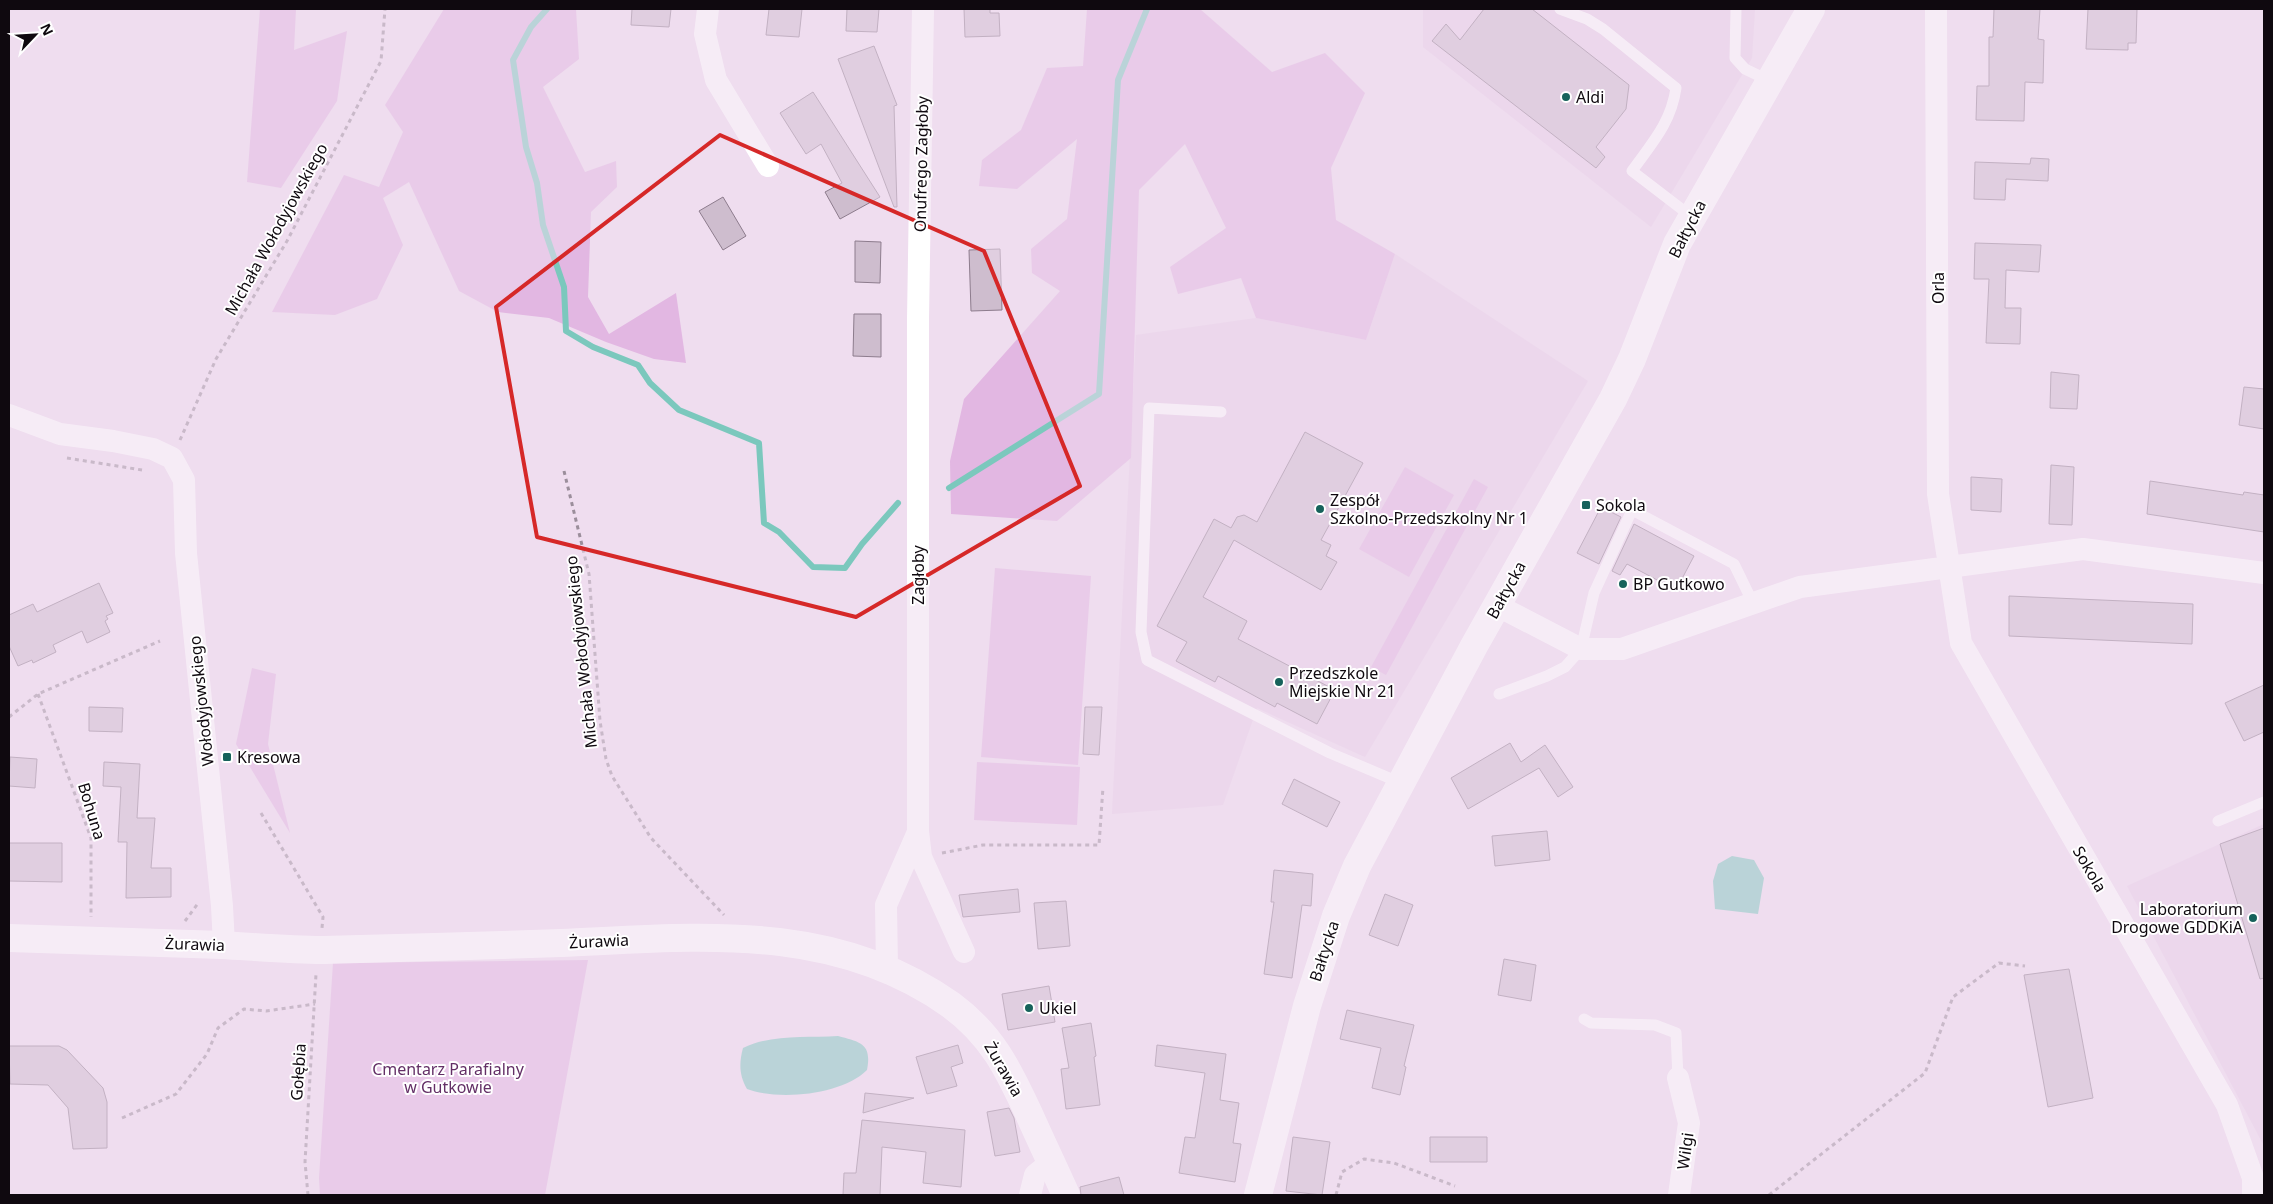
<svg xmlns="http://www.w3.org/2000/svg" width="2273" height="1204" viewBox="0 0 2273 1204" font-family="'Noto Sans',sans-serif">
	<style>
		.built { fill: #e8d0e8 }
		.green { fill: #e2b7e2 }
		.water { fill: #7bc8bd }
		.lines { fill: none; stroke-linecap: round; stroke-linejoin: round }
		.stream { stroke: #7bc8bd; stroke-width: 6 }
		.building { fill: #cebdce; stroke: #8d7c8d }
		.path { stroke: #9b8e9b; stroke-width: 3; stroke-dasharray: 4 4; stroke-linecap: butt }
		.service { stroke: #fff; stroke-width: 11 }
		.minor { stroke: #fff; stroke-width: 22 }
		.tertiary { stroke: #fff; stroke-width: 28 }
		.secondary { stroke: #fff; stroke-width: 28 }
		.marked { fill: none; stroke: #d62828; stroke-width: 4; stroke-linejoin: round }
		.poi-dot { fill: #16625b; stroke: #fff; stroke-width: 2 }
		.labels { text-anchor: middle; stroke-width: 4; stroke-linejoin: round; paint-order: stroke }
		.poi-label { font-size: 16px; fill: #0f090f; stroke: #fff; text-anchor: start }
		.street-label { font-size: 16px; fill: #0f090f; stroke: #fff }
		.park-label { font-size: 16px; fill: #632f66; stroke: #fff }
	</style>
	<rect width="100%" height="100%" fill="#efddef"/>
	<path class="built" d="M1423,9H1755L1752,58L1651,227L1423,47Z
		M1395,254L1588,381L1365,757L1257,708L1223,805L1112,814L1136,335L1256,318L1366,340Z
		M2264,824V1146L2127,886Z"/>
	<path class="green" d="M260,9H296L294,50L347,31L337,101L281,188L247,182Z
		M444,9H576L579,59L543,87L585,172L616,161L617,187L591,212L588,297L609,334L676,293L686,363L654,359L606,342L549,318L498,312L459,291L409,182L383,198L403,245L377,299L335,315L272,312L344,175L379,187L403,132L385,105Z
		M1087,9H1200L1272,72L1325,53L1365,93L1331,168L1336,220L1395,254L1366,340L1256,318L1241,278L1178,294L1170,267L1226,228L1185,144L1139,190L1131,458L1057,521L951,514L950,461L964,399L1060,291L1032,273L1031,249L1067,219L1077,139L1017,189L979,186L982,160L1021,130L1047,68L1083,66Z
		M1405,467L1454,495L1409,577L1359,549Z
		M1474,479L1488,487L1386,675L1371,667Z
		M995,568L1091,576L1078,765L981,757Z
		M252,668L276,674L268,744L290,833L236,744Z
		M977,762L1080,767L1077,825L974,820Z
		M588,960L545,1195H320L319,1178L333,963Z"/>
	<path class="water" d="M1732,856L1754,860L1764,878L1758,914L1715,909L1713,881L1718,864Z
		M838,1036C861,1042 872,1044 867,1070C842,1095 779,1101 747,1089C739,1075 739,1063 743,1048C771,1034 807,1038 838,1036Z"/>
	<g class="lines">
		<path class="stream" d="M547,9L531,27L513,60L526,147L537,183L543,225L564,287L566,331L593,347L638,365L650,383L679,410L759,443L764,523L779,532L813,567L845,568L862,544L898,503
			M949,488L1099,394L1118,80L1147,9"/>
	</g>
	<path class="building" d="M632,9H671L669,27L631,25Z
		M769,9H802L799,37L766,35Z
		M847,9H879L877,32L846,31Z
		M964,9H990V13H999L1000,36L965,37Z
		M1484,9H1532L1629,85L1626,109L1596,147L1605,157L1596,168L1432,41L1446,24L1460,40Z
		M1994,9H2040L2038,39L2044,40L2043,83L2025,82L2024,121L1976,120L1977,86H1989V37H1993Z
		M2088,9H2137L2136,43H2128V50L2086,49Z
		M874,46L897,105L894,106L897,207H894L838,59Z
		M813,92L880,197L840,219L825,192L842,183L821,144L806,154L780,113Z
		M2031,158L2049,159L2048,181L2006,179L2005,200L1974,199L1975,162L2030,164Z
		M723,197L746,236L723,250L699,211Z
		M855,241L881,242L880,283L855,282Z
		M1975,243L2041,245L2039,272L2006,270L2005,308H2021L2020,344L1986,343L1989,279H1974Z
		M1000,249L1002,310L971,311L969,250Z
		M854,314H881V357L853,356Z
		M2051,372L2079,375L2077,409L2050,408Z
		M2244,387L2264,389V429L2239,425Z
		M1305,432L1363,463L1321,540L1331,545L1326,556L1337,562L1321,590L1234,540L1203,597L1247,621L1238,639L1335,690L1317,724L1277,703L1275,707L1218,676L1215,682L1176,661L1187,642L1157,626L1214,519L1231,528L1237,517L1244,515L1257,522Z
		M2051,465L2074,467L2072,525L2049,524Z
		M1971,477L2002,479L2001,512L1971,510Z
		M2150,481L2243,495L2244,492L2264,495V532L2147,514Z
		M1601,507L1621,517L1599,564L1577,553Z
		M1634,524L1694,556L1676,590L1627,564L1620,575L1612,571Z
		M99,583L113,613L106,616L108,619L105,621L110,632L87,643L82,631L53,645L56,652L33,663L32,660L18,666L9,646V615L33,604L37,612Z
		M2009,596L2193,604L2192,644L2009,636Z
		M2264,685V732L2244,741L2225,703Z
		M89,707L123,708L122,732L89,731Z
		M1085,707H1102L1099,755L1083,754Z
		M1510,743L1521,762L1545,745L1573,787L1558,797L1539,768L1468,809L1451,778Z
		M10,757L37,759L35,788L9,786Z
		M104,762L140,764L137,818H155L151,868H171V897L126,898L127,842H118L121,787L103,786Z
		M1294,779L1340,802L1327,827L1282,804Z
		M2264,828V978L2260,979L2220,844Z
		M1547,831L1550,860L1495,866L1492,836Z
		M9,843H62V882L9,881Z
		M1274,870L1313,874L1311,906L1302,905L1292,978L1264,974L1274,902H1271Z
		M1018,889L1020,912L963,917L959,895Z
		M1385,894L1413,905L1398,946L1369,935Z
		M1066,901L1070,946L1038,949L1034,903Z
		M1504,959L1536,965L1531,1001L1498,995Z
		M2069,969L2093,1098L2048,1107L2024,975Z
		M1049,986L1055,1022L1008,1030L1002,994Z
		M1347,1010L1414,1025L1404,1066L1406,1067L1400,1095L1372,1088L1381,1048L1340,1039Z
		M1091,1023L1096,1056L1094,1057L1100,1105L1066,1109L1061,1069L1069,1068L1062,1028Z
		M958,1045L963,1063L951,1067L957,1086L927,1094L916,1057Z
		M1157,1045L1226,1054L1220,1100L1239,1103L1233,1143L1241,1144L1235,1182L1179,1173L1185,1137L1195,1138L1205,1073L1155,1066Z
		M9,1046H59L67,1050L103,1088L107,1102V1148L73,1149L68,1108L48,1085L10,1084Z
		M865,1093L914,1098L863,1113Z
		M1009,1108L1014,1118L1020,1152L995,1156L987,1112Z
		M862,1120L965,1130L961,1187L923,1183L926,1152L882,1147L880,1195H843L844,1173H856Z
		M1293,1137L1330,1142L1322,1195L1286,1191Z
		M1430,1137H1487V1162H1430Z
		M1119,1177L1124,1195H1081L1080,1187Z"/>
	<g class="lines">
		<path class="path" d="M180,440L216,359L287,241L381,61L385,9
			M67,458L142,470
			M564,471L589,574L600,721L606,759L612,776L651,838L724,915
			M38,694L91,838V917
			M9,717L38,694L160,641
			M261,813L323,917L322,928
			M942,853L983,845H1099L1103,787
			M185,921L199,902
			M122,1118L176,1094L207,1054L218,1028L244,1009L266,1011L315,1004
			M308,1195L305,1162L316,974
			M1336,1195L1342,1172L1364,1159L1394,1163L1455,1186
			M1769,1195L1925,1073L1953,997L1999,963L2025,966"/>
		<path class="service" d="M1560,9L1587,19L1603,29L1676,88C1671,123 1652,143 1632,171L1692,217
			M1736,9L1735,58L1745,69L1770,81
			M1221,412L1149,408L1141,632L1147,660L1330,753L1401,783
			M1499,694L1547,676L1565,667L1581,649L1594,593L1632,510L1734,564L1753,603
			M2218,821L2264,802
			M1584,1019L1591,1023L1655,1025L1676,1033L1678,1078"/>
		<path class="minor" d="M708,9L705,34L716,80L768,166
			M923,9L918,319V831L921,857L964,952
			M1936,9L1938,494L1961,643L2227,1105L2253,1178V1195
			M9,415L60,434L113,441L153,449L172,458L184,480L186,553L222,906L224,945
			M1498,606L1581,649H1622L1800,587L2083,549L2264,573
			M887,968L886,905L918,832
			M1678,1078L1689,1123L1679,1195
			M1030,1195L1035,1175L1051,1162"/>
		<path class="tertiary" d="M9,938C80,940 151,943 222,945C256,947 290,950 323,950C402,948 482,946 561,943C697,937 833,921 951,1005C992,1035 1008,1069 1029,1114C1041,1141 1054,1168 1066,1195"/>
		<path class="secondary" d="M1258,1195L1307,1006L1336,916L1357,866L1474,646L1613,399L1632,359L1677,244L1811,9"/>
	</g>
	<path d="M0 0H2273V1204H0ZM720,135L984,251L1080,486L856,617L537,537L496,307Z" fill="#efddef" fill-opacity=".55" fill-rule="evenodd"/>
	<path class="marked" d="M720,135L984,251L1080,486L856,617L537,537L496,307Z"/>
	<g class="poi-dot">
		<circle cx="1566" cy="97" r="5"/>
		<rect x="1581" y="500" width="10" height="10" rx="2.5"/>
		<circle cx="1320" cy="509" r="5"/>
		<circle cx="1623" cy="584" r="5"/>
		<circle cx="1279" cy="682" r="5"/>
		<rect x="222" y="752" width="10" height="10" rx="2.5"/>
		<circle cx="2253" cy="918" r="5"/>
		<circle cx="1029" cy="1008" r="5"/>
	</g>
	<g class="labels">
		<g class="poi-label">
			<text x="1576" y="103">Aldi</text>
			<text x="1330" y="506">Zespół<tspan x="1330" dy="18">Szkolno-Przedszkolny Nr 1</tspan></text>
			<text x="1596" y="511">Sokola</text>
			<text x="1633" y="590">BP Gutkowo</text>
			<text x="1289" y="679">Przedszkole<tspan x="1289" dy="18">Miejskie Nr 21</tspan></text>
			<text x="237" y="763">Kresowa</text>
			<text x="2243" y="915" text-anchor="end">Laboratorium<tspan x="2243" dy="18">Drogowe GDDKiA</tspan></text>
			<text x="1039" y="1014">Ukiel</text>
		</g>
		<g class="street-label">
			<text transform="translate(921 164) rotate(-89)" y="6">Onufrego Zagłoby</text>
			<text transform="translate(276 229) rotate(-61)" y="6">Michała Wołodyjowskiego</text>
			<text transform="translate(1687 229) rotate(-63)" y="6">Bałtycka</text>
			<text transform="translate(1938 288) rotate(-90)" y="6">Orla</text>
			<text transform="translate(918 575) rotate(-90)" y="6">Zagłoby</text>
			<text transform="translate(1506 590) rotate(-61)" y="6">Bałtycka</text>
			<text transform="translate(581 652) rotate(-96)" y="6">Michała Wołodyjowskiego</text>
			<text transform="translate(201 701) rotate(-96)" y="6">Wołodyjowskiego</text>
			<text transform="translate(92 811) rotate(73)" y="6">Bohuna</text>
			<text transform="translate(2090 869) rotate(60)" y="6">Sokola</text>
			<text transform="translate(599 941) rotate(-3)" y="6">Żurawia</text>
			<text transform="translate(195 944) rotate(2)" y="6">Żurawia</text>
			<text transform="translate(1324 951) rotate(-72)" y="6">Bałtycka</text>
			<text transform="translate(1004 1069) rotate(60)" y="6">Żurawia</text>
			<text transform="translate(298 1072) rotate(-86)" y="6">Gołębia</text>
			<text transform="translate(1685 1151) rotate(-82)" y="6">Wilgi</text>
		</g>
		<g class="park-label">
			<text x="448" y="1075">Cmentarz Parafialny<tspan x="448" dy="18">w Gutkowie</tspan></text>
		</g>
	</g>
	<rect width="2273" height="1204" fill="none" stroke="#0f090f" stroke-width="20"/>
	<g transform="translate(35 35) rotate(65)" stroke="#ffffff" stroke-width="4" paint-order="stroke">
	<path d="M0-4L9 19L0 12L-9 19Z" fill="#0f090f"/>
	<text y="-8" font-size="14" font-weight="bold" text-anchor="middle" fill="#0f090f">N</text>
	</g>
</svg>
